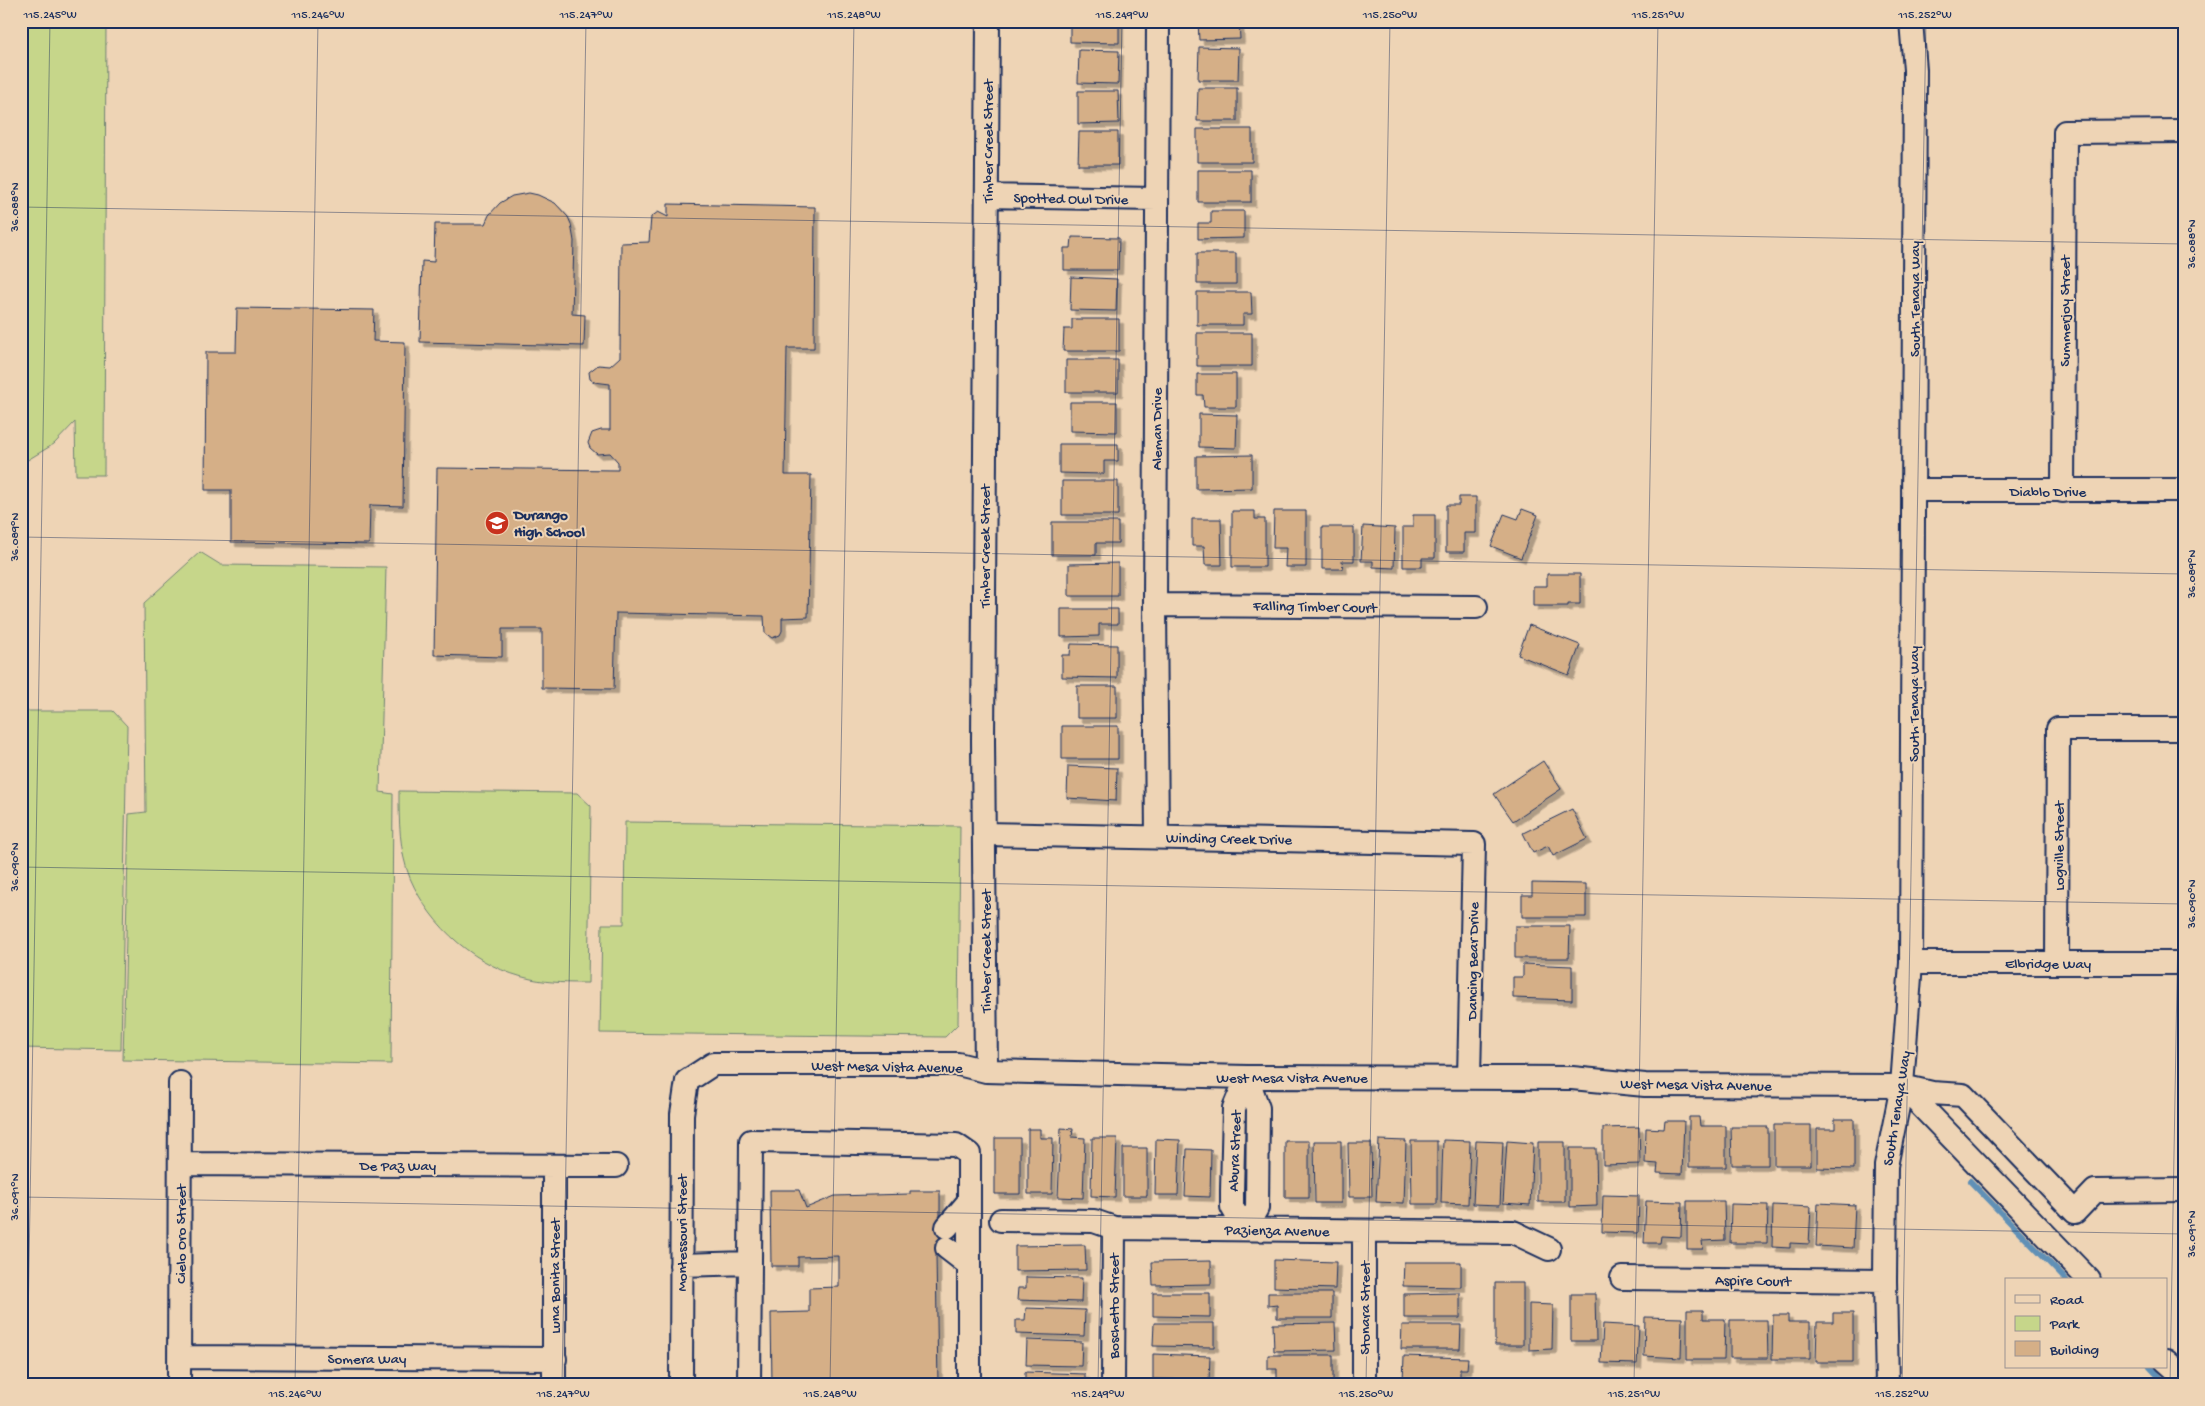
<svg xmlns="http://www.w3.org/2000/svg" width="2205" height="1406" viewBox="0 0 2205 1406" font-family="'Gochi Hand',sans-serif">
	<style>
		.green { fill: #c6d68a; stroke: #708274 }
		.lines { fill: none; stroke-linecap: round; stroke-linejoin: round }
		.stream { stroke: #6190b6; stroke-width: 6 }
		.building { fill: #d5af87; stroke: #1b2f5e; filter: url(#shadow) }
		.minor-casing { stroke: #1b2f5e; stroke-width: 26 }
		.minor { stroke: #eed4b5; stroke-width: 22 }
		.ticks { fill: none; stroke: #1b2f5e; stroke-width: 1; stroke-opacity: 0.45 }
		.labels { text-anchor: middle; stroke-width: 4; stroke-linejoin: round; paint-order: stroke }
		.street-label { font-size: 15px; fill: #1b2f5e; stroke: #eed4b5 }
		.poi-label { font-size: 15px; font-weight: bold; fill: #1b2f5e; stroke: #eed4b5; text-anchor: start }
		.neatline { fill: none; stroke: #1b2f5e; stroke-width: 2 }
		.ticks-label { font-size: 12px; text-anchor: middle; fill: #1b2f5e }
	</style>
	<defs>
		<filter id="shadow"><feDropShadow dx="4.5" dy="4.5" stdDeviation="0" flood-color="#0004"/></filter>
	</defs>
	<rect width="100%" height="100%" fill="#eed4b5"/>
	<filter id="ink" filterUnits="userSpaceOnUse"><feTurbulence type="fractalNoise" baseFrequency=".02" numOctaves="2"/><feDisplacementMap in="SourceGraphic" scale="10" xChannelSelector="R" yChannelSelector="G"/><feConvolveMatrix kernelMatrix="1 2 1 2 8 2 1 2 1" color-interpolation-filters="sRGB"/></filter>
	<g filter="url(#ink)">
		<path class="green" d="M21,21H106L104,475H76L75,422L54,444L21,464Z
			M200,552L221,565L386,567L380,792L393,794L391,1064L123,1060L129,814L146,812L144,603Z
			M21,711H113L127,726L121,1050L21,1048Z
			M399,791L577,793L591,806L588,983C569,983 550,983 531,979C477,968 431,927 410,878C399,851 399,820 399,791Z
			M625,822L960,826L958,1024L945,1037L600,1033L602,924H624Z"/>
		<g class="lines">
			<path class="stream" d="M1970,1181L2066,1280
				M2150,1367L2167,1385"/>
		</g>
		<path class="building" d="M1070,21H1119V43L1070,42Z
			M1198,21H1239L1240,39L1199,40Z
			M1199,47L1239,48L1238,80H1198Z
			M1079,50L1119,51L1118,84L1078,83Z
			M1198,88H1237V121H1197Z
			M1078,91H1118L1119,123L1078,124Z
			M1197,129H1252V162H1197Z
			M1079,132H1118V165H1078Z
			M1198,170H1251V202H1198Z
			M529,193L538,195L555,203L568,217L571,224L574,241L572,314L585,315L584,346L420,342L422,261L434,262L435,224H485L489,215L500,203L512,196Z
			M668,204L815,207L814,348H787L785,475H811L808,617L782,618V631L780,635L772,638L765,633L764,616L616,613L614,689L542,688V629H502V657L434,655L437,468L618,470V462L610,453L597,454L590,448L588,443L592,433L601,430H610V384L594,382L590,379L589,372L598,365L610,366L620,357L621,243L649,242L651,217L658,212L668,217Z
			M1211,211H1244V238L1198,239V223H1211Z
			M1072,237L1119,238L1118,270H1064V248H1071Z
			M1197,253H1236V284H1197Z
			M1071,277L1117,279L1116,311L1070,310Z
			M1197,292H1251L1252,314H1243V325H1197Z
			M237,308L374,310L373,341L405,342L403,506L370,505L369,544L231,542V490H205L206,352H236Z
			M1072,319H1119V351H1063L1064,329H1072Z
			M1197,333H1252V366H1197Z
			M1066,360H1118V392H1066Z
			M1197,374H1236V407H1204L1203,395H1197Z
			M1070,402H1117V432L1070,431Z
			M1199,414L1237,415L1236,448L1199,447Z
			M1059,444H1118V461H1104V474L1059,473Z
			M1252,455V488L1196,489V456Z
			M1062,481H1118V515H1062Z
			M1459,497H1476V533H1464V552H1446V505H1459Z
			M1522,509L1538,515L1521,558L1491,546L1504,514L1518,519Z
			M1232,511H1255V519H1265V567H1232Z
			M1274,511H1306V567H1285L1286,548H1273Z
			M1413,515H1435V558H1422V567H1403V527H1413Z
			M1192,519H1221L1222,565H1205L1204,546H1192Z
			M1052,522H1118V543H1096V555H1052Z
			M1363,526L1395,528L1394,568L1373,567V561H1361Z
			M1322,527H1354V561H1342L1343,569H1322Z
			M1118,563V596H1069V564Z
			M1547,574H1580V604H1568V606H1533V586H1547Z
			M1061,609H1118V624H1099V636L1061,637Z
			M1529,625L1580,645L1569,675L1518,655Z
			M1071,644L1117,645V678L1062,677V655H1070Z
			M1077,686H1117V718H1077Z
			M1062,726H1118V759H1062Z
			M1543,761L1561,789L1513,821L1494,794Z
			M1068,766L1117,768L1116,801L1067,798Z
			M1572,809L1587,839L1553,856L1548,846L1533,853L1523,833Z
			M1532,883L1586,884V917H1522V895H1532Z
			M1515,926H1570L1569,958H1515Z
			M1523,964L1572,966V1000L1513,998V977H1523Z
			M1689,1117H1699L1700,1126H1726V1167H1689Z
			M1835,1119H1854V1169L1817,1168V1129H1835Z
			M1665,1121H1684L1682,1174L1657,1173L1658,1164L1645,1163L1646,1128L1664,1129Z
			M1774,1125H1811V1165H1774Z
			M1639,1127L1640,1164L1603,1165V1128Z
			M1731,1127H1768V1165H1732Z
			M1061,1128L1073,1129L1072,1137L1085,1138L1083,1198L1058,1197Z
			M1028,1129H1040V1138H1053L1052,1194H1028Z
			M995,1138H1020V1194H995Z
			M1092,1138H1117L1115,1197L1091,1196Z
			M1156,1139L1180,1140L1178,1195H1155Z
			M1379,1140L1406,1141L1404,1203L1376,1202Z
			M1443,1140L1470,1141L1468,1204L1441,1203Z
			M1285,1141H1309V1198H1285Z
			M1314,1141H1341V1203H1315Z
			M1411,1141H1437V1204H1412Z
			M1476,1141L1503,1142L1500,1205L1473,1204Z
			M1507,1141L1533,1143L1530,1205L1503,1203Z
			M1538,1142H1565V1202H1538Z
			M1348,1143H1371L1372,1197H1349Z
			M1123,1148H1147V1196H1123Z
			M1570,1148H1596L1597,1206L1570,1207Z
			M1187,1149L1211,1150L1210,1197L1185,1196Z
			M770,1190H799L806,1208L835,1196L910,1194V1191H940V1229H962V1248H949L936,1254L938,1385H772L771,1313L809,1312V1288L839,1287V1256L798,1257V1266H771Z
			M1603,1195L1639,1196L1638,1233L1602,1232Z
			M1646,1201L1682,1202L1681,1237L1661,1236L1660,1243H1644Z
			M1687,1201H1724L1725,1240L1702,1241L1703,1249H1687Z
			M1818,1203L1855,1205L1853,1248L1816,1246Z
			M1731,1204L1768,1205L1767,1243H1730Z
			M1773,1205L1811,1207L1809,1244L1790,1243V1248L1772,1247Z
			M1085,1245L1086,1270L1015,1271V1246Z
			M1274,1260L1336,1262L1335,1289L1274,1287Z
			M1211,1261V1284L1153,1285L1152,1262Z
			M1404,1262H1461V1287L1403,1286Z
			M1026,1277L1082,1278L1081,1302L1017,1300L1018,1288H1026Z
			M1495,1283H1523V1345H1495Z
			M1153,1293H1210V1317L1153,1316Z
			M1268,1293H1332V1318H1277V1305L1268,1306Z
			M1460,1293V1318H1404V1294Z
			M1571,1294H1595L1596,1341H1571Z
			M1529,1304L1553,1305L1552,1349L1529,1350Z
			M1026,1308L1085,1310L1084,1336L1016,1334V1320H1025Z
			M1687,1310H1703V1319H1725L1724,1360H1687Z
			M1833,1313H1853V1362H1816L1817,1322H1833Z
			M1773,1315H1788V1322H1810V1359H1772Z
			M1645,1317L1682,1318L1681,1358L1644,1356Z
			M1730,1320H1767L1768,1358H1730Z
			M1154,1323H1214V1347L1153,1346Z
			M1335,1323L1336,1350L1274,1351L1273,1324Z
			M1603,1324L1639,1326L1637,1364L1601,1363Z
			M1402,1325H1461L1460,1349H1401Z
			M1027,1340L1082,1342L1081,1366L1026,1365Z
			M1153,1354L1210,1356L1209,1380L1153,1379Z
			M1268,1355H1333V1381H1277V1369H1268Z
			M1404,1356L1468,1358L1467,1369H1460V1382L1403,1381Z
			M1025,1372L1085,1374V1385H1025Z"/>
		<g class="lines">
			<g class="minor-casing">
				<path id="minor" d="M987,196L1156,199
					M1913,490H2184
					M2063,491L2065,132L2184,131
					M1155,605L1476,607
					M984,834L1474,844L1469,1078
					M1157,837L1155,605L1158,21
					M1911,963H2184
					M2057,963L2058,729H2184
					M986,1071L983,741L988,21
					M1902,1086L2089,1280
					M180,1164L616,1166
					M554,1166V1385
					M1001,1220L1094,1221L1114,1228L1513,1232L1549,1249
					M947,1227L969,1201
					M1245,1229L1232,1207V1191L1234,1108L1247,1077
					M1245,1229L1257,1208L1258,1108L1247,1077
					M947,1248L969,1265
					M681,1265L749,1263
					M1622,1278L1885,1281
					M180,1357L555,1359
					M2166,1361L2184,1377
					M179,1385L180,1083
					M681,1385L682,1114L687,1081L713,1064H958L986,1071L1247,1077L1572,1078L1645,1085L1902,1086L1932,1093L1963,1095L2075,1212L2095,1191L2184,1190
					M749,1385L751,1141L956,1145L969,1154V1385
					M1113,1385L1114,1228
					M1364,1385V1231
					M1887,1385L1885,1281L1886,1166L1902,1086L1911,963L1915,70L1911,21"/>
			</g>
			<use href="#minor" class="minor"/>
		</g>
	</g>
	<path class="ticks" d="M21,207L2184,244M21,537L2184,574M21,867L2184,904M21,1197L2184,1234M27,1385L50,21M295,1385L318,21M562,1385L586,21M830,1385L854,21M1098,1385L1122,21M1366,1385L1390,21M1634,1385L1658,21M1902,1385L1926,21M2170,1385L2184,578"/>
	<defs>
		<g id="school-disc" transform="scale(1.25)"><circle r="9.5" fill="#c8321e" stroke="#eed4b5"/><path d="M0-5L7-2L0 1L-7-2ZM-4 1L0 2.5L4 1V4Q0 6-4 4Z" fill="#fff"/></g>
	</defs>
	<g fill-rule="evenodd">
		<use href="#school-disc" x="497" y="523"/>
	</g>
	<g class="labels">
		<g class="street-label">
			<text transform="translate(987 141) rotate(-90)" y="5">Timber Creek Street</text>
			<text transform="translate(1071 198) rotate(1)" y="5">Spotted Owl Drive</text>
			<text transform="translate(1914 299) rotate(-90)" y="5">South Tenaya Way</text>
			<text transform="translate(2064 311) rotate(-90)" y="5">Summerjoy Street</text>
			<text transform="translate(1156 429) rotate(-90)" y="5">Aleman Drive</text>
			<text x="2048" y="496">Diablo Drive</text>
			<text transform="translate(984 546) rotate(-90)" y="5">Timber Creek Street</text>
			<text transform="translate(1315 606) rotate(1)" y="5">Falling Timber Court</text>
			<text transform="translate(1913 704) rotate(-90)" y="5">South Tenaya Way</text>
			<text transform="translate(1229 838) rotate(1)" y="5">Winding Creek Drive</text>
			<text transform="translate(2058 846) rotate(-90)" y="5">Logville Street</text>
			<text transform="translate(985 951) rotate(-90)" y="5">Timber Creek Street</text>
			<text transform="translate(1472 961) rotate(-89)" y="5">Dancing Bear Drive</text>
			<text x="2048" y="968">Elbridge Way</text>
			<text transform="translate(887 1066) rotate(1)" y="5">West Mesa Vista Avenue</text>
			<text x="1292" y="1082">West Mesa Vista Avenue</text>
			<text transform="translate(1696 1084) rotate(1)" y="5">West Mesa Vista Avenue</text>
			<text transform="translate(1896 1108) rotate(-81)" y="5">South Tenaya Way</text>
			<text transform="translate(1234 1151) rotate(-88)" y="5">Abura Street</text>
			<text x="398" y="1170">De Paz Way</text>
			<text transform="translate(1277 1230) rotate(1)" y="5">Pazienza Avenue</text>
			<text transform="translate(681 1233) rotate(-90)" y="5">Montessouri Street</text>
			<text transform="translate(180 1234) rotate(-90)" y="5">Cielo Oro Street</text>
			<text transform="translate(554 1276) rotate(-90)" y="5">Luna Bonita Street</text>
			<text transform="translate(1753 1280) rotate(1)" y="5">Aspire Court</text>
			<text transform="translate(1113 1306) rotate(-90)" y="5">Boschetto Street</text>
			<text transform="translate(1364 1308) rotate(-90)" y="5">Stonara Street</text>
			<text x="367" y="1363">Somera Way</text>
		</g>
		<g class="poi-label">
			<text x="514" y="519">Durango<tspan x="514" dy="17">High School</tspan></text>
		</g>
	</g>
	<rect width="2205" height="1406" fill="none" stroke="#eed4b5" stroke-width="55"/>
	<rect x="2005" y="1278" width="162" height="90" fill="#eed4b5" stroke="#9a9292"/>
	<rect x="2015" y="1295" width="25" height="8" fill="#eed4b5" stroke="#9a9292"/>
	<text x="2050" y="1304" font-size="15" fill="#1b2f5e">Road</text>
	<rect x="2015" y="1316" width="25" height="15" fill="#c6d68a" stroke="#9a9292"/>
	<text x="2050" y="1328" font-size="15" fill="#1b2f5e">Park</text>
	<rect x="2015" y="1341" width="25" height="15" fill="#d5af87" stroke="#9a9292"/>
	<text x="2050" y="1354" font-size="15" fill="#1b2f5e">Building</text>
	<rect x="28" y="28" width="2150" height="1350" class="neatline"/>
	<g class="ticks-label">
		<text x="50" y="18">115.245°W</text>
		<text x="318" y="18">115.246°W</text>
		<text x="586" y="18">115.247°W</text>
		<text x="854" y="18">115.248°W</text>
		<text x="1122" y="18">115.249°W</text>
		<text x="1390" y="18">115.250°W</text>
		<text x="1658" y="18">115.251°W</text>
		<text x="1925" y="18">115.252°W</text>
		<text transform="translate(14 207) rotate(-90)" y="4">36.088°N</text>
		<text transform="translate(2191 244) rotate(-90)" y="4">36.088°N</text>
		<text transform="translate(14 537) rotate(-90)" y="4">36.089°N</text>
		<text transform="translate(2191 574) rotate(-90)" y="4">36.089°N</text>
		<text transform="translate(14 867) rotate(-90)" y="4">36.090°N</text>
		<text transform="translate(2191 904) rotate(-90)" y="4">36.090°N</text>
		<text transform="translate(14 1197) rotate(-90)" y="4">36.091°N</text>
		<text transform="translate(2191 1234) rotate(-90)" y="4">36.091°N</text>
		<text x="295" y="1397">115.246°W</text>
		<text x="563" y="1397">115.247°W</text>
		<text x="830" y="1397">115.248°W</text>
		<text x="1098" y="1397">115.249°W</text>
		<text x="1366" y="1397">115.250°W</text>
		<text x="1634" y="1397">115.251°W</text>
		<text x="1902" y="1397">115.252°W</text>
	</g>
</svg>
